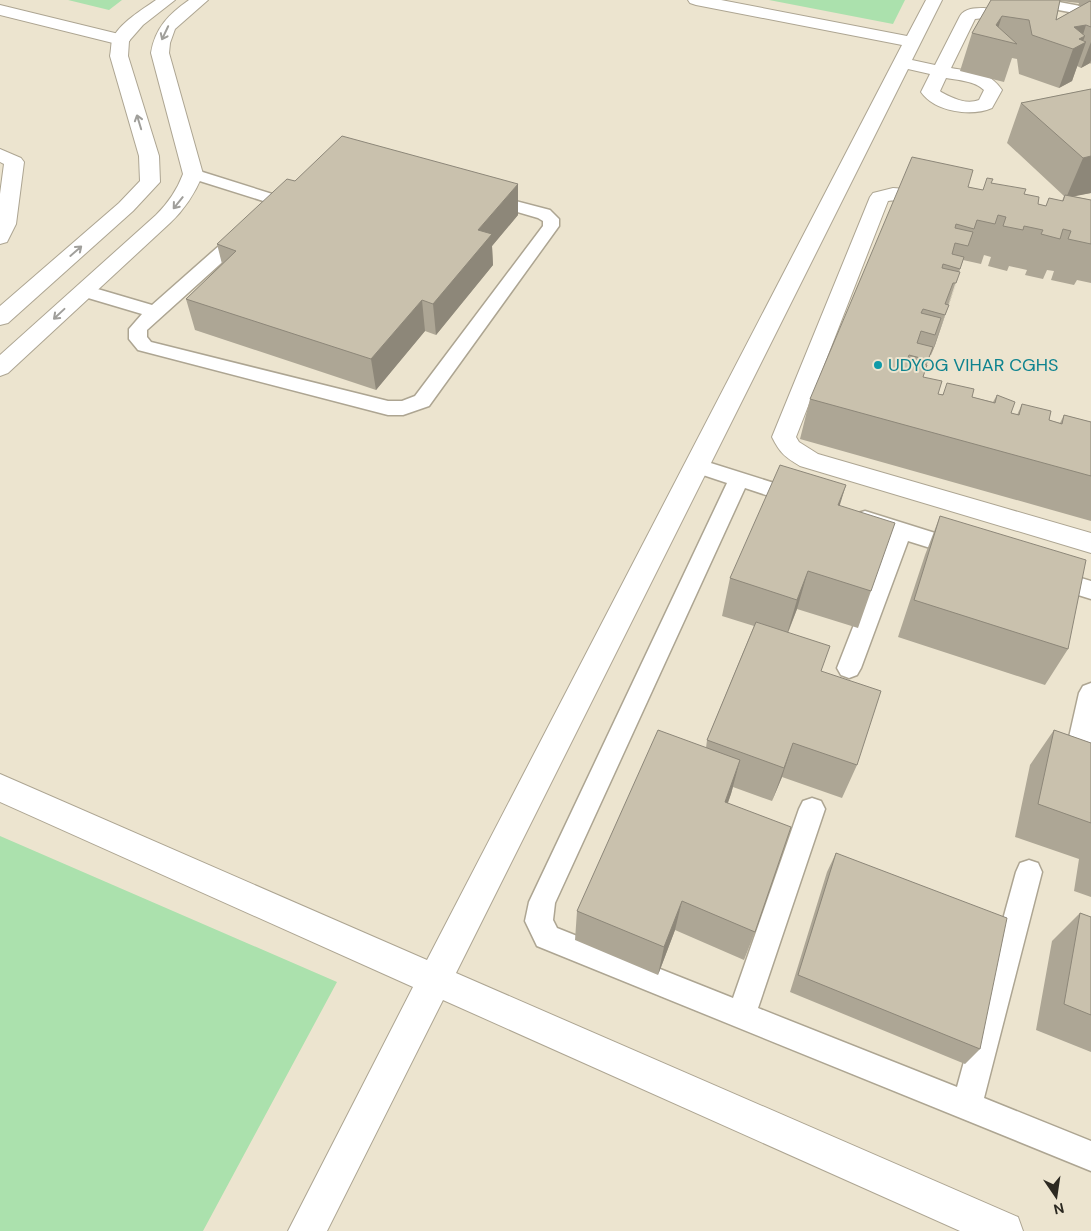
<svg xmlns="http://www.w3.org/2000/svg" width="1091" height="1231" viewBox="0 0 1091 1231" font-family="'DM Sans',sans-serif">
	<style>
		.green { fill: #abe1ad }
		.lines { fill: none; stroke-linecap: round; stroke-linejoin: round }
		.service-casing { stroke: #ada592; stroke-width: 3 }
		.minor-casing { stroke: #ada592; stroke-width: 2 }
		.tertiary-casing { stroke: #ada592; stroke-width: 2 }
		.service { fill: #fff; fill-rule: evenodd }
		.minor { fill: #fff; fill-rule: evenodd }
		.tertiary { fill: #fff; fill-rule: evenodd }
		.wall { fill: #ada695; fill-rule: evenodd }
		.shaded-wall { fill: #8d8779 }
		.building { fill: #c9c1ad; stroke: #8d8779 }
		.oneway { stroke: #a09f9b }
		.culture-dot { fill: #0f9aa8; stroke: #ece4cf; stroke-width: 2 }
		.labels { text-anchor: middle; stroke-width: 4; stroke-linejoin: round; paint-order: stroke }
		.culture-label { font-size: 18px; fill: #0d838f; stroke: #ece4cf; text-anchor: start }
	</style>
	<rect width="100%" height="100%" fill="#ece4cf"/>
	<path class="green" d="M68,0H122L109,10Z
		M769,0H905L893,24Z
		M0,836L337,982L203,1231H0Z"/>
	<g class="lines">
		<g class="service-casing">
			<path id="service" d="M1019,0H1048L1091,8V16L1026,4Z
				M193,169L285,198L287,201L285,204L279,206L187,177L185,174L187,171Z
				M489,194L550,210L559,219V226L429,406L403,415H388L138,350L129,339V329L142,314L78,295L75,291L78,287L84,285L152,305L237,230H249L251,234L249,238L147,330V337L151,342L388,401H402L415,396L543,226V221L538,218L483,202L481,199L483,196Z
				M698,459L806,493L809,498L806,503L799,506L745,488L555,903L553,920L557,928L733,998L799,809L803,801L812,798L821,801L825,809L758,1008L957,1087L1016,872L1020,863L1029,860L1038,863L1042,872L984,1098L1091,1141V1171L537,946L525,921L529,902L727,483L691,471L688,466L691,461Z
				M865,511L967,543L970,549L967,555L959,557L908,541L861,668L857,675L849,678L841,675L837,668L889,535L858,525L854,519L858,513Z
				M1051,569L1091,581V599L1043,584L1040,578L1043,572Z
				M1091,683V747L1086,763L1077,766L1068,763L1065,755L1079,693L1083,686Z"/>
		</g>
		<g class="minor-casing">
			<path id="minor" d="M688,0H721L907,36L926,0H942L912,60L935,65L960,16C965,8 975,8 984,8L1091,29V39L984,18L975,19L951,68C972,72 989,71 1002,90L992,108C971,117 935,112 921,92L930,74L908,69L456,973L1018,1217L1023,1231H960L443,1000L327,1231H288L413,987L0,802V774L427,960L902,45L696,5L690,3ZM946,78C958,80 975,81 984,90L979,100C966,105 952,98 941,92L940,91Z
				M0,5L127,36L130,40L127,44L121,45L0,15Z
				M0,149L21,158L24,162L16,224L7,242L0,244V194L4,164L0,162Z
				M893,188L906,189L939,197L942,201L939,205C923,209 906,198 888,201L796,437L799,442L818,454L1091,533V553L800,466C785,457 780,453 772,437L870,197L873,193Z"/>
		</g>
		<g class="tertiary-casing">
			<path id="tertiary" d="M156,0H175L143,25L129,41L128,56L159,156L160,182L133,211L8,323L0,325V306L119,203L140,181L139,156L110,56C111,51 111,45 112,40C118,24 143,9 156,0Z
				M189,0H208L175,29L170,43L169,53L203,174C195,193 185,209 170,223L8,373L0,376V355L156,215C168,203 177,190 183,174L151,53C155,28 169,14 189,0Z"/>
		</g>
		<use href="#service" class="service"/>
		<use href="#minor" class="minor"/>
		<use href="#tertiary" class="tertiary"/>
	</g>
	<path class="wall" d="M991,0H1091V64L1090,63L1081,68L1077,66L1072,81L1059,88L1019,74L1017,59L1012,58L1004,82L960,71L972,33ZM1060,1L1079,3L1078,6H1081L1056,20Z
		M1091,89V193L1073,196L1091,200V283L1077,280L1074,285L1051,280L1054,271L1047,270L1043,279L1025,275L1027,270L1009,266L1007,271L988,266L991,257L984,255L981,264L963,260L935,345L931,355H930L923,377L938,394L972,397L993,402L997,395L1011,413L1017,415L1022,404L1049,420L1060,423L1064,415L1091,422V521L800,439L810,399L968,187L983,190L991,183L1024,194L1038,204L1046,206L1049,198L1062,201L1064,196L1007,143L1021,103Z
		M295,181L518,184V215L492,246L493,265L436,335L425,331L376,390L195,330L186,299L222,264L217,244Z
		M839,506L871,591L858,628L797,609L788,633L821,671L857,765L842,798L782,777L772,801L733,787L728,803L755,932L744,960L675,930L658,975L575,940L577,911L706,748L707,740L754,626L722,616L730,578Z
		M940,516L1068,649L1045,685L898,637L925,555Z
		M1054,730L1091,743V897L1074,891L1079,859L1015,837L1030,765Z
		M836,853L980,1049L965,1064L790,992L827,872Z
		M1080,913L1091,917V1052L1036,1030L1052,941Z"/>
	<path class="shaded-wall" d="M1002,16L995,38L996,25Z
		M1086,25L1082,38L1085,36L1082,44L1086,42L1072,81L1059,88L1073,49L1074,27Z
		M1091,42V60L1090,63L1081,68Z
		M1091,156V193L1066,198L1083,158Z
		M518,184V215L492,246L493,265L436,335L433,304L478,230Z
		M960,272L935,345L931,355Z
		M422,300L425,331L376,390L371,359Z
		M846,485L834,524L838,505Z
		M808,571L797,609L786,637L797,600Z
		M793,743L782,777L772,801L784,768Z
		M740,760L731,794L716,834L725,802Z
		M682,901L675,930L658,975L664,947Z"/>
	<path class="building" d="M991,0H1060L1056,20L1090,1L1091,2V27L1086,25L1074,27L1085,36L1079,39L1086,42L1073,49L1032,35L1029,20L1002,16L996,25L1017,44L972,33Z
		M1091,89V156L1083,158L1021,103Z
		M342,136L518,184L478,230L492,234L433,304L422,300L371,359L186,299L236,251L217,244L287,179L295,181Z
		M912,157L973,170L968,187L983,190L987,178L993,179L991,183L1026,189L1024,194L1039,197L1038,204L1046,206L1049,198L1063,201L1065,195L1091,200V244L1068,239L1071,231L1063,229L1060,239L1041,234L1043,230L1024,226L1023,230L1003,226L1006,217L998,215L995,224L977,220L974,229L956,224L955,228L973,232L968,246L955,243L952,254L964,257L960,269L943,264L942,268L960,272L956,283H953L945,304L949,305L945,315L923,309L921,313L941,318L935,335L921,331L917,343L933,347L928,360L909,355L907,360L927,365L923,377L942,381L938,394L943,395L947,383L974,389L972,397L995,403L997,395L1015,402L1011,413L1019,415L1022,404L1051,411L1049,420L1062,424L1064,415L1091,422V476L810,399Z
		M780,465L846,485L838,505L895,523L871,591L808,571L797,600L730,578Z
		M940,516L1086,560L1068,649L914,600Z
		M756,622L830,646L821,671L881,691L857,765L793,743L784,768L707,740Z
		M658,730L740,760L725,802L791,827L755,932L682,901L664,947L577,911Z
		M1054,730L1091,743V823L1038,804Z
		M836,853L1007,918L980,1049L798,975Z
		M1080,913L1091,917V1015L1064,1004Z"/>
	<defs><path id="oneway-shaft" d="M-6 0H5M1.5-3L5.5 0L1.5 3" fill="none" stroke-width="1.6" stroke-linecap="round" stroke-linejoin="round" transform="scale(1.25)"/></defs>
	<g class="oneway">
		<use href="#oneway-shaft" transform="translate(165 33) rotate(115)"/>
		<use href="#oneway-shaft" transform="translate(139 122) rotate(-107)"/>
		<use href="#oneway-shaft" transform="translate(178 203) rotate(129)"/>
		<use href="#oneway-shaft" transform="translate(76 251) rotate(-41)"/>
		<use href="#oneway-shaft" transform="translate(59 314) rotate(137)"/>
	</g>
	<circle class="culture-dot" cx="878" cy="365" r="5"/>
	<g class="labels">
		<g class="culture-label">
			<text x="888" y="371">UDYOG VIHAR CGHS</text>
		</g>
	</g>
	<g transform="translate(1056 1196) rotate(167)" stroke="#ece4cf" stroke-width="4" paint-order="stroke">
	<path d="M0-4L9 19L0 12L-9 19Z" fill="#2c2921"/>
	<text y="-8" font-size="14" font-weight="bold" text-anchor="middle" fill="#2c2921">N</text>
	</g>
</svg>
